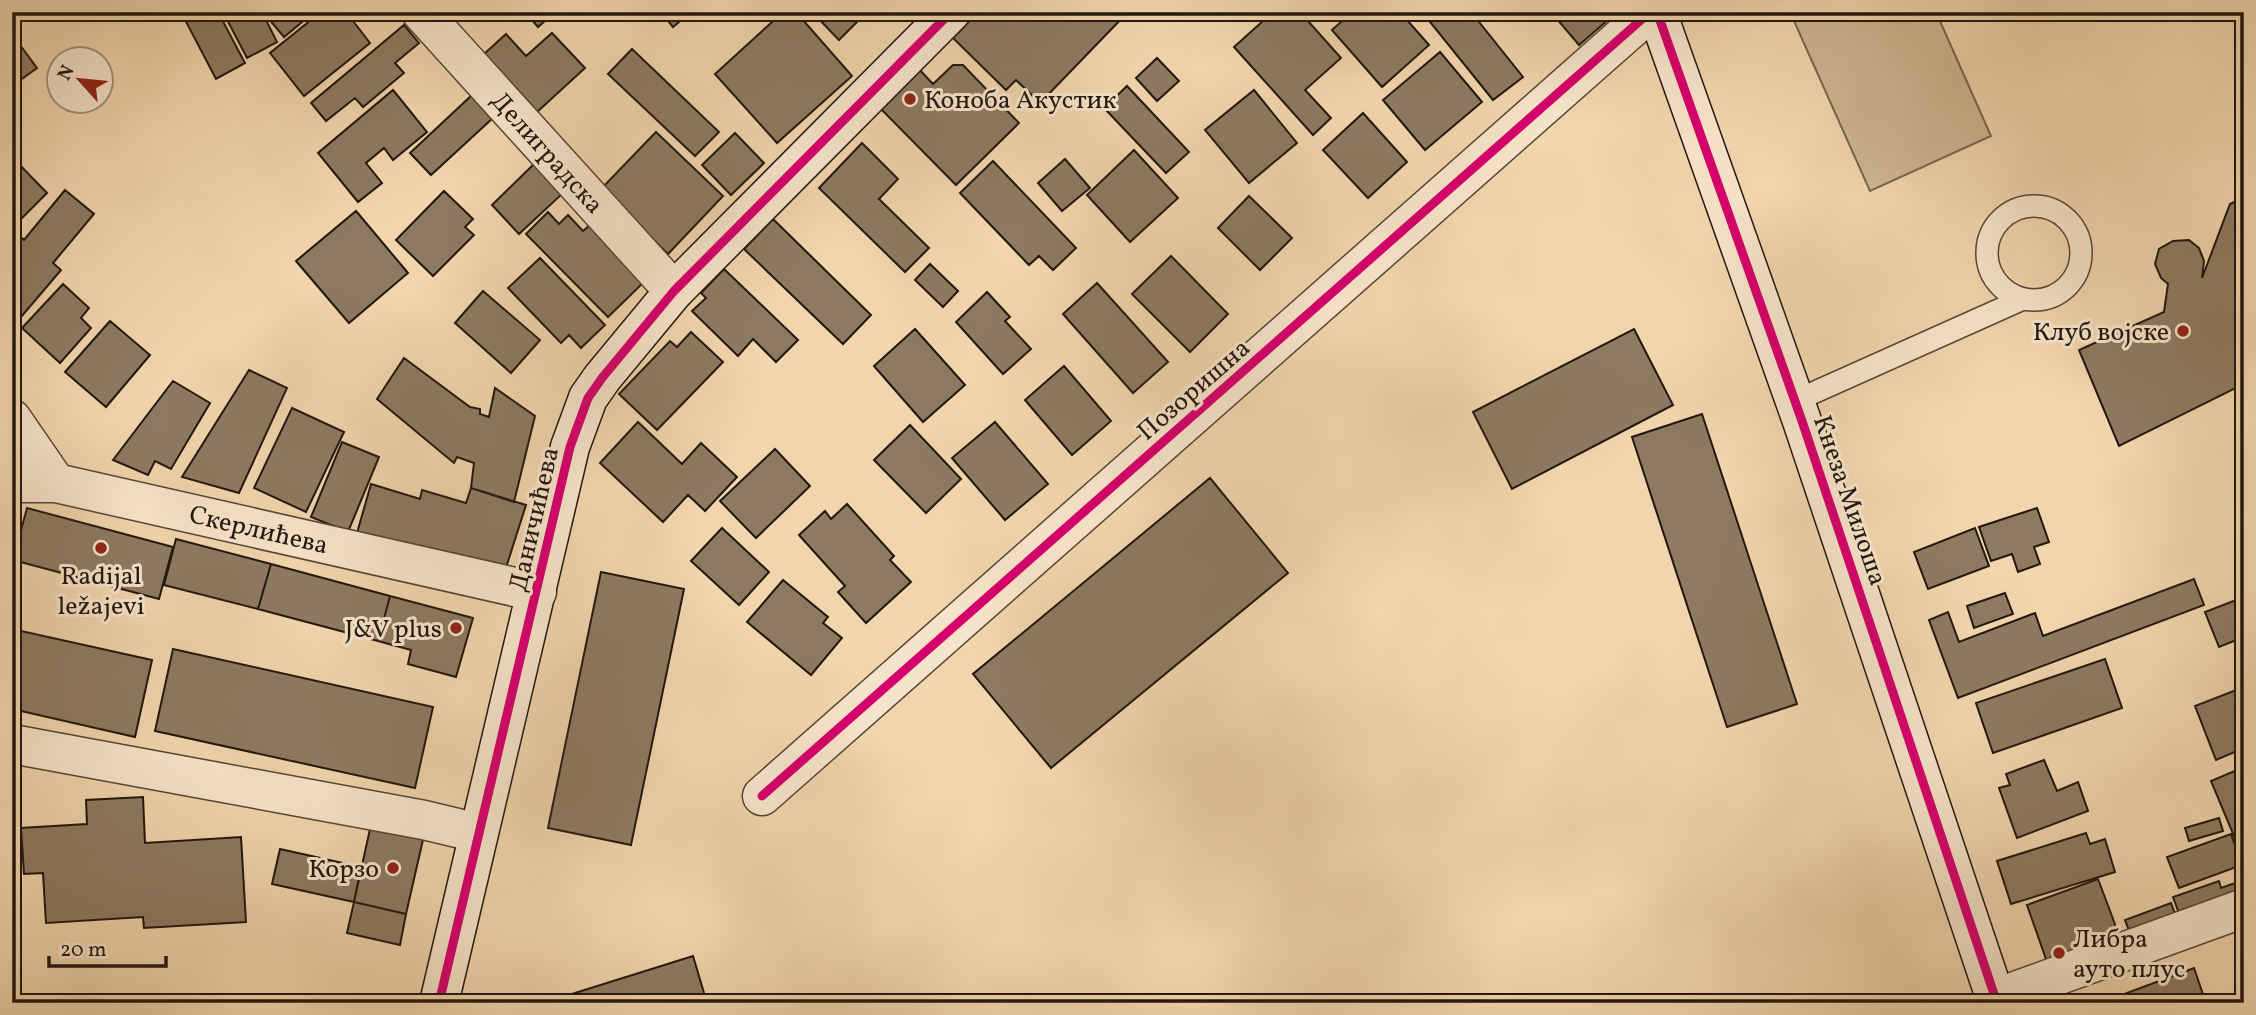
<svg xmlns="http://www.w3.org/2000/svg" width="2256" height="1015" viewBox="0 0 2256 1015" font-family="Vollkorn,serif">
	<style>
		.green { fill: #ceb592; stroke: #786650; stroke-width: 2 }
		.building { fill: #8d7a61; stroke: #21170f; stroke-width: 2 }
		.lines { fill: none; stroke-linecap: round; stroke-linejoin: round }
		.lane-casing { stroke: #554636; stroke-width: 24 }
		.street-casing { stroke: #554636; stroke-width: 41 }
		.secondary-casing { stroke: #21170f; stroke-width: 41 }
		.lane { stroke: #f6e4ca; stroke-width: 21 }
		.street { stroke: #f6e4ca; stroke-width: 38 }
		.secondary { stroke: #f6e4ca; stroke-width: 38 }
		.cycleway-casing { stroke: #f6e4ca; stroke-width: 13 }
		.cycleway { stroke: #d6006c; stroke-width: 9 }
		.poi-dot { fill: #8f2418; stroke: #f6e4ca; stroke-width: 2.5 }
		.labels { text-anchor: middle; stroke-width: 6; stroke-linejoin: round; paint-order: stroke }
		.poi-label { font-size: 26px; fill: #21170f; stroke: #f6e4ca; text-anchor: end }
		.street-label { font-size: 26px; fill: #21170f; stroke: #f6e4ca }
	</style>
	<rect width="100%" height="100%" fill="#f1d5ad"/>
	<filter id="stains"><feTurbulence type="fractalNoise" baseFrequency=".00286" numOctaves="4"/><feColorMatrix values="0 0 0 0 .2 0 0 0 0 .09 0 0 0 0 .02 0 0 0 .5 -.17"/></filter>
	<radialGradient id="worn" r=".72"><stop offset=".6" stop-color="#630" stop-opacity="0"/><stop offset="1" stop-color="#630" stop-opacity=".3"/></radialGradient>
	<path class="green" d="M1790,12H1936L1991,136L1870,191Z"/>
	<path class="building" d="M181,12H218L245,63L216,79Z
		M223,12H262L277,42L247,58Z
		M263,12H314L284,37Z
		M321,12H346L370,43L304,96L270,53Z
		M525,12H555L538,27Z
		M661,12H691L673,27Z
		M783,12H796L852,76L777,143L715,74Z
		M812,12H867L839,40Z
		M978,12H1128L1040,103L1016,80L1006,90L953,38Z
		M1273,12H1300L1341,58L1305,90L1331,118L1313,135L1234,47Z
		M1352,12H1400L1429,45L1382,87L1332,30Z
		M1422,12H1471L1523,77L1493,100Z
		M1551,12H1601L1608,20L1579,45Z
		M404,25L419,43L395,63L404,73L363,107L355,98L326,121L311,103Z
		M552,33L585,68L537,112L484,54L506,34L526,56Z
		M12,34L37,68L12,86Z
		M632,49L719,132L695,156L608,74Z
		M1440,52L1482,102L1425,150L1383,100Z
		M1157,58L1179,81L1157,101L1136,78Z
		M953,65H963L1019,123L956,185L877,105L916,66L933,84Z
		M1127,86L1189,152L1166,173L1104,108Z
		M393,90L427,132L393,160L384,148L366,163L382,183L358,202L318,153Z
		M1254,90L1297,143L1249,183L1205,130Z
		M472,95L493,118L431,175L410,153Z
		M1363,113L1407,162L1368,198L1323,150Z
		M656,132L723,196L668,254L601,189Z
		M735,133L764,163L731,195L702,165Z
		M862,143L898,179L879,199L929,248L905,272L819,188Z
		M1134,150L1178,198L1130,242L1087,195Z
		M13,158L47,193L12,228V159Z
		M1065,159L1090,188L1062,211L1038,183Z
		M993,161L1076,248L1053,270L1039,256L1029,265L960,193Z
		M535,163L563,193L519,234L492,205Z
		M65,190L94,214L53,263L61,270L21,317L12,309V234L14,231L24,240Z
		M444,191L473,219L465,227L474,235L433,276L396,240Z
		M1249,196L1292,238L1260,270L1218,228Z
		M2244,197V384L2119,446L2079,350L2164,312L2168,284L2161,278L2155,264L2159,249L2173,241L2189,240L2199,248L2204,261L2202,278L2230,204Z
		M356,211L408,273L349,323L296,261Z
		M548,212L559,224L568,215L583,231L591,224L646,280L608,317L526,234Z
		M773,219L871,315L843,344L744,249Z
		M1171,256L1228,314L1190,352L1132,294Z
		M540,258L605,325L581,348L569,335L561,343L508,288Z
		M930,264L958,291L943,307L915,280Z
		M724,269L798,340L776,362L753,339L738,356L692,311L706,298L701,293Z
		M1097,283L1168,362L1133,393L1063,314Z
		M63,284L89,308L81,318L91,328L60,363L22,328Z
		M483,291L540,340L511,373L455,323Z
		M987,292L1010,317L1005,321L1031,349L1003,374L956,322Z
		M110,321L150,355L106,407L65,372Z
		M915,329L965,385L923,422L874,366Z
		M1634,329L1673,405L1512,489L1473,412Z
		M691,332L723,362L657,430L619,394L670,341L677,347Z
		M404,358L470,407L480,409V414L489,417L495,388L535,416L514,502L471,488L474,463L457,457L454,463L377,399Z
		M1064,366L1111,421L1072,455L1025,400Z
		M249,370L287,388L239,493L182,477Z
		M173,381L210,403L171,469L155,461L148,475L113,460Z
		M292,408L344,432L306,512L254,488Z
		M1702,414L1797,704L1727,727L1632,437Z
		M638,422L682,464L701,443L737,477L705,511L688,495L663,522L600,463Z
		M995,422L1048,484L1005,520L952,458Z
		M910,425L961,479L926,513L874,460Z
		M342,442L379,457L348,532L311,517Z
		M775,449L810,486L756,538L720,501Z
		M1210,478L1288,573L1051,768L973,674Z
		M371,484L420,499L422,490L466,503L471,488L526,505L503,577L357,533Z
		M847,504L894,556L890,560L911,582L866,623L838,592L845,586L799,535L825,511L831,519Z
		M27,508L173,547L159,599L13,560Z
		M2037,508L2049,542L2034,547L2040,564L2018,572L2012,554L1991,561L1979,527Z
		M722,528L769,572L739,605L691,561Z
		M1975,528L1989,566L1928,589L1914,552Z
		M176,539L271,564L258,609L164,585Z
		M271,564L390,596L378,641L258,609Z
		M601,572L684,589L631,845L548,828Z
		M2194,579L2204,605L1958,698L1929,620L1948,612L1959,642L2035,613L2043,636Z
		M783,580L828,617L823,623L842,638L811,675L747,622Z
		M2005,593L2013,614L1974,628L1967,606Z
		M390,596L473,618L456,677L408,664L411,650L378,641Z
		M2244,597V637L2219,647L2205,612Z
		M12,629L152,660L135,737L12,709Z
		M173,649L433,707L415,788L155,731Z
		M2105,659L2122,708L1993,753L1976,703Z
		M2244,687V748L2216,760L2195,706Z
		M2044,760L2057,791L2078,782L2088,811L2017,838L1999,788L2010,785L2006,774Z
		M2244,767V837L2236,841L2211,781Z
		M143,797L145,843L241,837L246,922L144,928L143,917L46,923L43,873L24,874L21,828L87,824L86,800Z
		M2219,818L2223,831L2189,841L2185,828Z
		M372,820L425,831L406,914L354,902Z
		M2086,833L2090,844L2105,839L2115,872L2011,904L1997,861Z
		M2231,834L2242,865L2179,888L2167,857Z
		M280,849L361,867L354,902L272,884Z
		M2098,879L2119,935L2047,962L2027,905Z
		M2244,880V901L2183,924L2173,897L2219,881L2221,888Z
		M354,902L406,914L400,945L347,933Z
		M2171,903L2178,922L2132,938L2125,920Z
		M693,956L707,1003H543Z
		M2194,968L2206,1003H2127L2124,994Z"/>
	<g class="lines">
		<g class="lane-casing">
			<path id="lane" d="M1987 253a47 47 0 1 1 94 0a47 47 0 1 1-94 0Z
				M1795,401L2023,299"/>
		</g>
		<g class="street-casing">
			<path id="street" d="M421,12L674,291
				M12,419L56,483L537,592
				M12,483H56
				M12,744L424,820L478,833
				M762,796L1650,12
				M1996,998L2244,908"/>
		</g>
		<g class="secondary-casing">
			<path id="secondary" d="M1657,12L1802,421L1997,1003
				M439,1003L570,447L588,398L602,378L674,291L951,12"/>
		</g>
		<use href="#lane" class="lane"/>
		<use href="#street" class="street"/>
		<use href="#secondary" class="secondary"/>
		<g class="cycleway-casing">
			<path id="cycleway" d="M1657,12L1802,421L1997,1003
				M762,796L1650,12
				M439,1003L570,447L588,398L602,378L674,291L951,12"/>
		</g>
		<use href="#cycleway" class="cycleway"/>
	</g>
	<g class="poi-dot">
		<circle cx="910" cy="99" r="7"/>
		<circle cx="2183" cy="331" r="7"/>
		<circle cx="101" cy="548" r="7"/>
		<circle cx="456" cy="628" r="7"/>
		<circle cx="393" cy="868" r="7"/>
		<circle cx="2059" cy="953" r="7"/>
	</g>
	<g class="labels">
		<g class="poi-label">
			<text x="924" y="108" text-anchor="start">Коноба Акустик</text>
			<text x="2169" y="340">Клуб војске</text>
			<text x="101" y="584" text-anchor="middle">Radijal<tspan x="101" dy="30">ležajevi</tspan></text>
			<text x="442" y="637">J&amp;V plus</text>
			<text x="379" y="877">Корзо</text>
			<text x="2073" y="947" text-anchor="start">Либра<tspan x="2073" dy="30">ауто плус</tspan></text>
		</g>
		<g class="street-label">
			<text transform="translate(548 152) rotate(48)" y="9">Делиградска</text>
			<text transform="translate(1193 389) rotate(-41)" y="9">Позоришна</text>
			<text transform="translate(1851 500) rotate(71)" y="9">Кнеза Милоша</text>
			<text transform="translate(533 519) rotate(-77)" y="9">Даничићева</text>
			<text transform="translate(259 529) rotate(13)" y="9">Скерлићева</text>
		</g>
	</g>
	<rect width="2256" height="1015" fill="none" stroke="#f1d5ad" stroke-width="42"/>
	<rect x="14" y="14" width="2228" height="987" fill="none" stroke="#21170f" stroke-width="3.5"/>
	<rect x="21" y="21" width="2214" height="973" fill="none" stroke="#21170f" stroke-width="2"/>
	<g transform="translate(80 80) rotate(297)"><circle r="33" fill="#f6e4ca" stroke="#a1927f" stroke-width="2"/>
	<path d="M0-5L12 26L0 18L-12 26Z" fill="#8f2418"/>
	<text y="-10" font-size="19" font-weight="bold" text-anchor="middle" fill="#21170f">N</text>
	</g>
	<path d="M49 956v10h117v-10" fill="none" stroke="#21170f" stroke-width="3.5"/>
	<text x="60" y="956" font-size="21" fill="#21170f" stroke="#f6e4ca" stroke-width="5" paint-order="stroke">20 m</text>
	<rect width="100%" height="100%" filter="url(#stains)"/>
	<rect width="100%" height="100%" fill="url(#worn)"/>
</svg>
